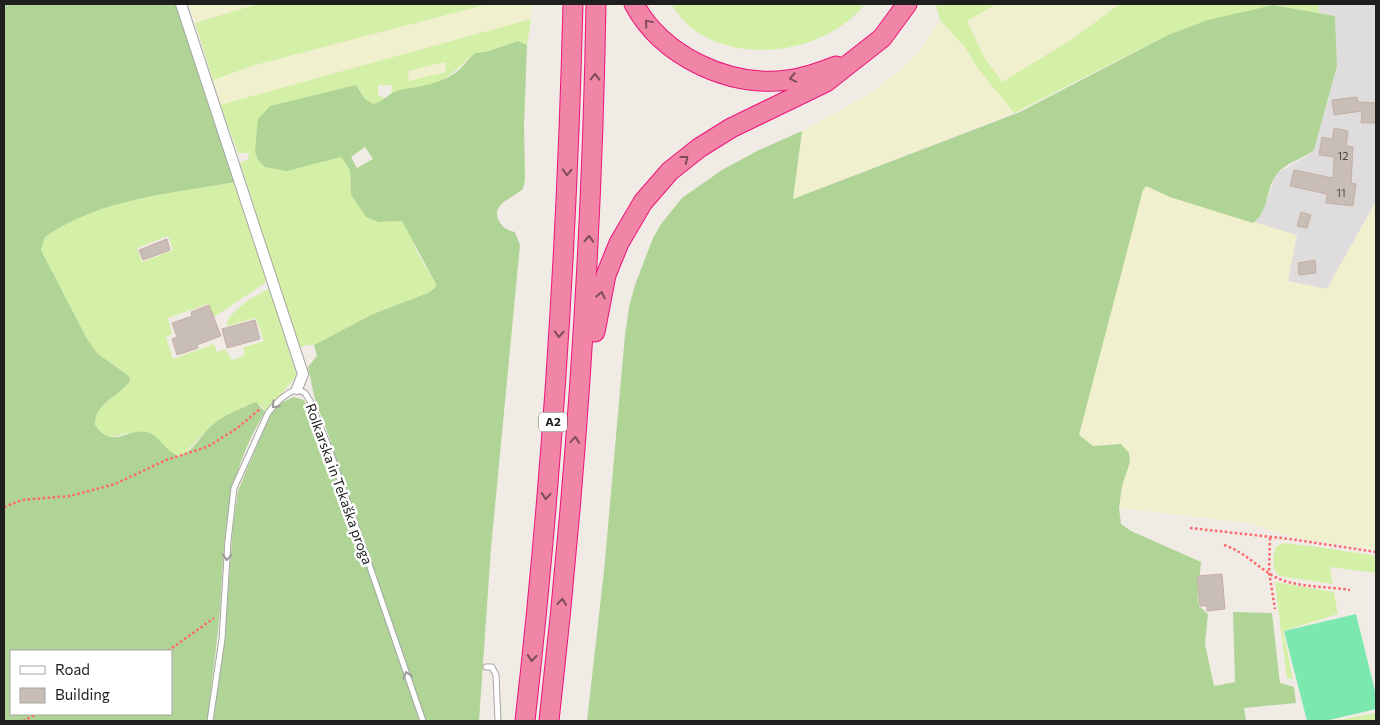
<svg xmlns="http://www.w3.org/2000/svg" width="1380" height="725" viewBox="0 0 1380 725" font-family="Commissioner,sans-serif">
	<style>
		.residential { fill: #dedcdc }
		.farmland { fill: #f1f0ce }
		.grass { fill: #d4f0a6; fill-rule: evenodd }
		.forest { fill: #b0d495; fill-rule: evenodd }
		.pitch { fill: #7be8b0 }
		.building { fill: #c9bdb7; stroke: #c4afa5 }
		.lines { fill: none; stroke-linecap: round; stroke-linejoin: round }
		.service-casing { stroke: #a6a6a6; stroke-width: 7 }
		.minor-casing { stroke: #a6a6a6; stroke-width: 12 }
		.motorway-casing { stroke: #ed147a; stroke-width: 21 }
		.path { stroke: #ff686b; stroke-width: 2.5; stroke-dasharray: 2.5 2.5; stroke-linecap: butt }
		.service { stroke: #fff; stroke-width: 5 }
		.minor { stroke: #fff; stroke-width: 10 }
		.motorway { stroke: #f085a6; stroke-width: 19 }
		.oneway { stroke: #7d4d5c }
		.oneway2 { stroke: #9a9a9a }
		.labels { text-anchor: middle; stroke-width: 5; stroke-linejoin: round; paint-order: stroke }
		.number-label { font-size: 11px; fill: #4a4645 }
		.shield { fill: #fff; stroke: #626262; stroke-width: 1 }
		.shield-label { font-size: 12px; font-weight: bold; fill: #1f1f1f }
		.street-label { font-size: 14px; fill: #1f1f1f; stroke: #fff }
	</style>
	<rect width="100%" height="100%" fill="#f1ebe5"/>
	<path class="residential" d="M1318,4H1376V201L1327,289L1288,281L1253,223L1258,219L1269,195L1274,179L1278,173L1308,155L1314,150L1318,137L1337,66L1335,16L1319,13Z"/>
	<path class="farmland" d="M189,4H258L195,23Z
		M488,4H532L531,19L220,105L213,80L255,65Z
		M996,4H1120L1074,38L1002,82L984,57L967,21Z
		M940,20L965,47L977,67L1014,113L792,199L802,131L869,94L894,75L919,52Z
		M445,62L446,72L409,82L408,71Z
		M1146,185L1170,197L1297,235L1288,281L1327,289L1376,201V550L1295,538L1248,523L1119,508L1122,486L1130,462L1111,444L1093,446L1079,435L1135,217L1143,190Z"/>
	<path class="grass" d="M258,4H488L255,65L213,80L195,23Z
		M671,4H865C828,51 744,66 694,30C684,23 678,13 671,4Z
		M936,4H996L967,21L984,57L1002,82L1074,38L1120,4H1318L1319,13L1273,5L1168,35L1014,113L977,67L965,47L940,20Z
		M531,19L527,45L518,41L486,52L475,53C462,63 453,76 437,82C423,88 404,87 391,95L392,85H378V95L386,99L373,105L365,99L356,85L336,157H341L350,170L351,195L366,217L379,222L402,221L407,227L417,252L436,284L435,288L428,293L373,314L314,345H307L299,348L240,163L248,159L249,153H238L220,105ZM445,62L446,72L409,81L408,71Z
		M236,182L266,275L265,283L214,317L208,304L168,318L172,334L166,337L173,359L214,344L217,352L225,349L232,360L244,356V347L264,341L256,318L227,326C226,313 258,293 269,289L296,372V377L265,412L261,405L245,406L221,420L211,426L183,455C168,458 166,442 155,439C148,437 139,433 132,433C114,434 109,445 95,425C94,403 120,396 130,381L129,376L98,354L87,339L41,250L45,237C98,199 172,193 236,182ZM168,236L173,250L142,262L137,248Z
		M1283,543L1326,548L1376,556V573L1330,567L1333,584L1279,576C1271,566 1273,558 1276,547Z
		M1275,582L1334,592L1338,614L1283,631L1293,679H1287Z
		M1376,713V721H1334Z"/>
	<path class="forest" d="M4,4H176L236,182C172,193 99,199 45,237L41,250L87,339L98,354L129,376L130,381C120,396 94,403 95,425C114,453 130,423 152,434C162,440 165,450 178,456C193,453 200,436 210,427C222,416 241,408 256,402L265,412C224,479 225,534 220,610C217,642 213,673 209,705L215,706L224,643L233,526L238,491L269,416L279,404L293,397L304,400L314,418L322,444L331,442L315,400L308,367L317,356L314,345L373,314L428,293L435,288L436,284L402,221L379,222L366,217L351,195L350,170L341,157L287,171L265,167L258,160L255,151L258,119L270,106L356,85L365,99L373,104C383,102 390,92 400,90C421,86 442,84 459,70C465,64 469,58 475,53L486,52L518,41L527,45L524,126L525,179L523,189C513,198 490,204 499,221C503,228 508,231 515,232L520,245L491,548L479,721H4ZM365,147L373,159L357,168L351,157ZM11,651H171V714H11Z
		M1273,5L1335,16L1337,66L1314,150C1303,159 1286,162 1277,174C1265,189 1270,210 1253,223L1170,197L1146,186L1143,190L1079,435L1093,446L1121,444L1129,453L1130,462L1122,486L1119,508L1121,524L1131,531L1201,562L1198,594L1199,606L1208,614L1205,644L1214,686L1235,682L1233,612L1272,613L1280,683L1294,687L1296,703L1244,708L1246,721H587L604,571L625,335L629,307L635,285L653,238L661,224L682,198L722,170L759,150L802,131L793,199L1020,112L1168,35L1208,20Z"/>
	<path class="pitch" d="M1356,614L1376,695V709L1325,721H1307L1284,631Z"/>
	<path class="building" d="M1357,97L1358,102L1376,103V123H1361L1362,111L1334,115L1332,100Z
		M1334,128L1348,131L1346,146L1353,147L1351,183L1356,184L1353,206L1326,203L1327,194L1290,186L1294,170L1333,178L1334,157L1319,155L1322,137L1332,139Z
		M1301,212L1311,215L1307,228L1297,226Z
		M167,239L170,250L143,260L139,250Z
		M1315,260L1316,273L1299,275L1298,263Z
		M209,305L221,336L197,345L198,348L177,355L172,339L177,337L172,323L192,316L191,312Z
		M255,320L260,339L227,348L222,329Z
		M1222,574L1225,609L1207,611V606H1200L1197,576Z"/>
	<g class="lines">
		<g class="service-casing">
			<path id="service" d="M486,667H492L496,675L498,721
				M210,721L222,639L228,541L234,488L268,413C276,402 284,394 297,389L305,393L310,401L329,448L423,721"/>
		</g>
		<g class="minor-casing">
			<path id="minor" d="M181,4L303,374L297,389"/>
		</g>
		<g class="motorway-casing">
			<path id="motorway" d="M634,4C662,56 729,88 788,80C804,78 821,72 836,66
				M595,332L606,275L619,243L643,202L670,171L699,148L731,128L826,82L882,38L907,4
				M525,721C552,483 567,243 573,4
				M549,721C576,483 592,244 596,4"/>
		</g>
		<path class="path" d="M4,507L22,500L70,496L115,484L166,460L207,447L236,429L260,409
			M1190,528L1290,539L1376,552
			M1270,538L1269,572L1275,609
			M1224,545C1245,552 1258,568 1277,578C1299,588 1327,586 1350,590
			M168,651L214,618
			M23,721L37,714"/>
		<use href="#service" class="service"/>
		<use href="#minor" class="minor"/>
		<use href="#motorway" class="motorway"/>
	</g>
	<defs><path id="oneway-chevron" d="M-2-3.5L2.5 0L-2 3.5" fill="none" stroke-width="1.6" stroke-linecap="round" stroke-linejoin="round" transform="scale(1.25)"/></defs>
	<g class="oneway">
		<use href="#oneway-chevron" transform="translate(648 23) rotate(-130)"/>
		<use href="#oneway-chevron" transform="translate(595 77) rotate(-89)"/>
		<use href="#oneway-chevron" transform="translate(793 78) rotate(169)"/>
		<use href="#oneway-chevron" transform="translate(685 159) rotate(-38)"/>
		<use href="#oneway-chevron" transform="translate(567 172) rotate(93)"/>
		<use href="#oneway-chevron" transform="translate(589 239) rotate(-87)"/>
		<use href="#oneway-chevron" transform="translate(601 295) rotate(-77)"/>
		<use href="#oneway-chevron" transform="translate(559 334) rotate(93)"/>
		<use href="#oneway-chevron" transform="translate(575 440) rotate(-85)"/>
		<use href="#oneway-chevron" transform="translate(546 496) rotate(95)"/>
		<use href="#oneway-chevron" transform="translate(562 602) rotate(-84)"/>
		<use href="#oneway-chevron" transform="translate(532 658) rotate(95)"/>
	</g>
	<g class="oneway2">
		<use href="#oneway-chevron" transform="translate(275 405) rotate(133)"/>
		<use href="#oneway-chevron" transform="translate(227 557) rotate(94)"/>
		<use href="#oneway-chevron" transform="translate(407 675) rotate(-109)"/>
	</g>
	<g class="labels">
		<g class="number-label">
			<text x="1343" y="160">12</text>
			<text x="1341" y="197">11</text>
		</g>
		<rect class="shield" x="539" y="412.5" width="28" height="19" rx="4"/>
		<g class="shield-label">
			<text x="553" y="426">A2</text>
		</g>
		<g class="street-label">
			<text transform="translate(339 484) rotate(70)" y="5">Rolkarska in Tekaška proga</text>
		</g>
	</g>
	<rect width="1380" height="725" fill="none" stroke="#1f1f1f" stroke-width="10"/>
	<rect x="10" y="650" width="162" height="65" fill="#ffffff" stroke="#a5a5a5"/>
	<rect x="20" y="666" width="25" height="8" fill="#ffffff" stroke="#a5a5a5"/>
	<text x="55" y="675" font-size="15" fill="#1f1f1f">Road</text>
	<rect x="20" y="688" width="25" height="15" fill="#c9bdb7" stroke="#a5a5a5"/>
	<text x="55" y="700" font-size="15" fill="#1f1f1f">Building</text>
</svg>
